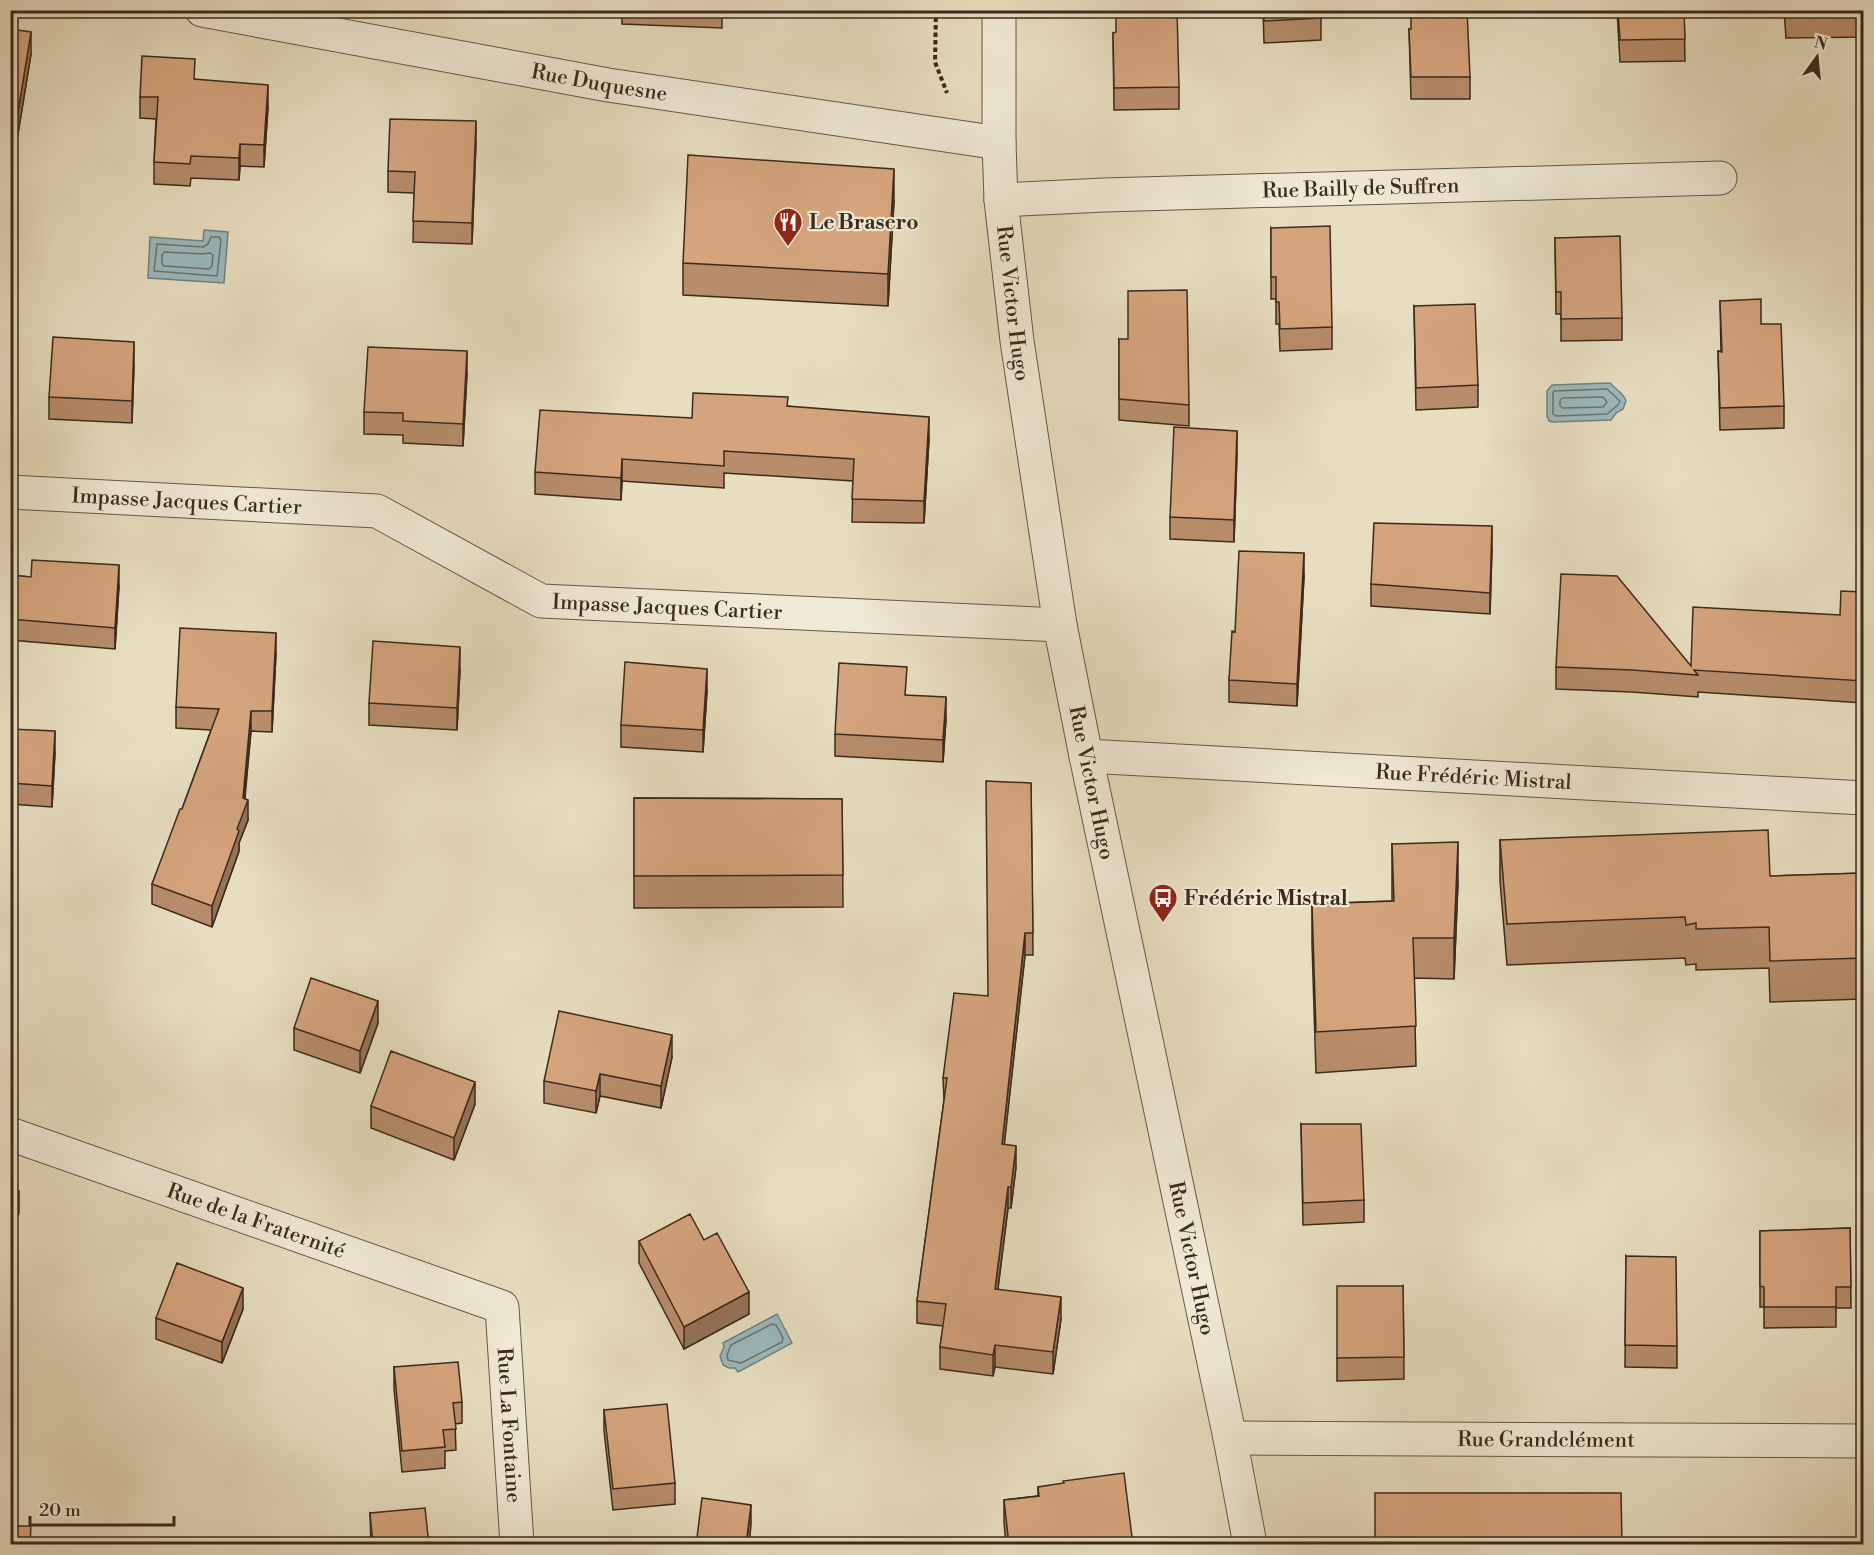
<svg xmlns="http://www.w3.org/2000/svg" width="1874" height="1555" viewBox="0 0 1874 1555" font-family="'Libre Bodoni',serif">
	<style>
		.water { fill: #9bb9bd; stroke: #75807d; stroke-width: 1.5 }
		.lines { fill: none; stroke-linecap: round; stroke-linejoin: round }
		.shore { stroke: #6c726d; stroke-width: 1.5 }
		.minor-casing { stroke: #675746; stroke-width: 35 }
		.path { stroke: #3c2a1d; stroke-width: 4; stroke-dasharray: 4.5 3; stroke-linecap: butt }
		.minor { stroke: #efead6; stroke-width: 33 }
		.wall { fill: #b78d6c; stroke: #3c2a1d; stroke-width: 1.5 }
		.shaded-wall { fill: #957358; stroke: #3c2a1d; stroke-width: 1.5 }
		.building { fill: #d5a47d; stroke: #3c2a1d; stroke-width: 1.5 }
		.labels { text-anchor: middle; stroke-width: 4.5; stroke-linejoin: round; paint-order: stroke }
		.street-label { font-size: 21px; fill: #3c2a1d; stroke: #efead6 }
		.poi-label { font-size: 21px; font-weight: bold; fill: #3c2a1d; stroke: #efead6; text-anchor: start }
	</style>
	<rect width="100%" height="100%" fill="#e7dec0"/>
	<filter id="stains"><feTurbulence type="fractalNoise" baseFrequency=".00333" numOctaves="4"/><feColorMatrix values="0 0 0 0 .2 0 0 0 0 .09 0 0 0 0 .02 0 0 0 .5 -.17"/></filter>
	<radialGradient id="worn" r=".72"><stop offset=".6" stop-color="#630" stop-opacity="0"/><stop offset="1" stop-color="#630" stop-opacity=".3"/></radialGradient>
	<path class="water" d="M204,230L228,232L224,283L148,278L150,237L203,241Z
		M1610,383C1616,390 1624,393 1626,401L1623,409L1616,413L1611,420L1554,422L1549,421L1547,416V391L1552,385Z
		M777,1314L792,1343L738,1372L735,1368H729L723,1365L720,1356L724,1347L723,1343Z"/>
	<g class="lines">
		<path class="shore" d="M211,237H219L221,240L217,276L154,271L157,244L203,247L208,244Z
			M165,252L202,254L210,253L213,255L212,266L209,269L164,266L162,263V255Z
			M1607,389L1620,401L1618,405L1607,414L1556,416L1553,414V393L1554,391Z
			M1603,397L1607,402L1603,407L1563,408L1560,406V400L1563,398Z
			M772,1324L776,1325L783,1338L782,1342L741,1363L728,1360L727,1355L731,1345Z"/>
		<g class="minor-casing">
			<g id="minor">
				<path id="s1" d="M202,10L608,85L999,143"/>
				<path id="s2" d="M999,10V143L1001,200L1017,341L1060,625L1086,756L1230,1438L1250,1544"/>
				<path id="s3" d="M1001,200L1104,195L1720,178"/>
				<path id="s4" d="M10,492L377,511L541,601L1060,625"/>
				<path id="s5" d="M1086,756L1864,798"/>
				<path id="s6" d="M10,1134L502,1307L517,1544"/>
				<path id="s7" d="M1230,1438L1864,1441"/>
			</g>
		</g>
		<path class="path" d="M936,10L935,62L947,93"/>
		<use href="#minor" class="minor"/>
	</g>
	<path class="wall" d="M554,10H722V28L622,24V16Z
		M1263,10H1321V40L1264,43Z
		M1617,10H1684L1685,61L1620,62Z
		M1784,10H1862V37L1786,38Z
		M10,29L31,54L13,164H10Z
		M1409,29L1470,77V99H1411Z
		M1113,33L1179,87V109L1114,110Z
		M195,79L268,107L264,167L240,166L239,180L191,178L190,186L154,184V162L156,119L140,118V97Z
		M476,142L472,244L413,242L414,193L388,192V171Z
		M894,201L888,306L683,295V263Z
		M1271,228L1332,327V349L1280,351L1279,324H1276V299H1271Z
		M1555,238L1622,318V340L1561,341V314H1556Z
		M1720,301L1761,324L1784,406V428L1720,430L1718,351L1721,352Z
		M1414,306L1478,385V407L1416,410Z
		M1119,339L1189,405V426L1119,420Z
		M134,364L132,423L49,419V397Z
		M467,373L463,446L403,443V435L364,434V412Z
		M788,406L929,439L924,523L852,522L853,481L724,473V488L622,481L621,500L535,494V472L692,418Z
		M1237,453L1234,542L1170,539V517Z
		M1492,548L1490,614L1371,606V584Z
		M10,575L119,586L115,649L10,640Z
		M1304,576L1297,706L1229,702V680L1235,632Z
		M1863,592V703L1698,692V697L1632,692L1556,689V667L1691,666L1840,615Z
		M276,653L272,732L251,731L245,798L248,820L239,843V851L212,927L152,904V884L182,809L211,730L176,728V707Z
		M460,669L457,730L369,725V703Z
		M707,691L703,752L621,747V725Z
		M906,695L946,719L943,762L835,756V734Z
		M10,729L55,752L52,807L10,804Z
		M1031,783L1033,955H1025L1004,1144L1016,1167L1011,1208H1008L998,1289L1061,1319L1053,1374L995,1367L993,1376L940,1369V1347L943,1326L917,1323V1301L944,1100L943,1078L988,996Z
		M634,798L842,799L843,907L634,908Z
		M1500,840L1770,876L1863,873V999L1770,1002L1769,968L1696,970V964L1686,965L1685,958L1507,965L1500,881Z
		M1392,844L1458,882L1454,979L1414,978L1416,1066L1316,1073L1312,944V904L1392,901Z
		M378,1023L360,1073L294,1050V1028Z
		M672,1057L661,1108L600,1096L596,1113L544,1103V1081Z
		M475,1104L454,1160L371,1128V1106Z
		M1301,1124L1364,1200V1222L1303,1225Z
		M1850,1228L1851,1308H1836V1327L1764,1328V1307H1760V1231Z
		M704,1240L749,1314L684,1349L639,1263V1241Z
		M1626,1256L1677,1346V1368L1625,1367Z
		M1403,1286L1404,1379L1337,1381V1358Z
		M243,1309L222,1363L156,1339V1318Z
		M394,1367L462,1402V1423L455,1424L456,1450L445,1451V1468L402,1472L394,1389Z
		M604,1410L675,1483V1504L613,1510L604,1431Z
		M1038,1487L1133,1545H1006L1004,1522V1500L1038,1496Z
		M370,1513L429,1545H371Z"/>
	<path class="shaded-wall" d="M31,32V54L13,164V142Z
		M268,85V107L264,167V145Z
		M476,121V142L472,244V223Z
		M240,144V166L239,180V158Z
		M894,169V201L888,306V274Z
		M134,342V364L132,423V401Z
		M467,351V373L463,446V424Z
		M929,417V439L924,523V501Z
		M1237,431V453L1234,542V520Z
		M622,459V481L621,500V478Z
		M1492,526V548L1490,614V593Z
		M1304,553V576L1297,706V684Z
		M119,565V586L115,649V628Z
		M276,633V653L272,732V711Z
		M460,647V669L457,730V708Z
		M707,669V691L703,752V730Z
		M946,697V719L943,762V740Z
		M251,711V731L243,811L248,800V820L239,843V851L212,927V906L237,829L243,798Z
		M55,731V752L52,807V786Z
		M1458,842V882L1454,979V938Z
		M1025,933V955L1002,1166V1144Z
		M378,1001V1023L360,1073V1051Z
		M672,1035V1057L661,1108V1086Z
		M600,1074V1096L596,1113V1091Z
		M475,1082V1104L454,1160V1138Z
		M1016,1146V1167L1011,1208V1187Z
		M1008,1187V1208L995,1311V1289Z
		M19,1191V1213L10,1234V1212Z
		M243,1288V1309L222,1363V1342Z
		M749,1292V1314L684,1349V1327Z
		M1061,1297V1319L1053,1374V1352Z
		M995,1345V1367L993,1376V1355Z
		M751,1505V1525L749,1545H746Z"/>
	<path class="building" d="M1116,10H1177L1179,87L1114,88L1113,33L1116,32Z
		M1264,10H1321V18L1264,21Z
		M1411,10H1467L1470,77H1411L1409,29H1411Z
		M1618,10H1684L1685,39L1620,40Z
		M1785,10H1862V16L1786,17Z
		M10,29L31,32L13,142H10Z
		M142,56L195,59L194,79L268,85L264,145L240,144L239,158L191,156L190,164L154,162L158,97H140Z
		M390,119L476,121L472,223L413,221L415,172L388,171Z
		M688,155L894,169L888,274L683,263Z
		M1330,226L1332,327L1280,329L1279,302H1276V277H1271V228Z
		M1620,236L1622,318L1561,319V292H1556L1555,238Z
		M1187,290L1189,405L1119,399V339H1128V291Z
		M1761,299V324H1781L1784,406L1720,408L1718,351L1722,352L1720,301Z
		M1475,304L1478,385L1416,388L1414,306Z
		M53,337L134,342L132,401L49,397Z
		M368,347L467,351L463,424L403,421V413L364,412Z
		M693,393L788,397L787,406L929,417L924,501L852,499L854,459L724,451V466L622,459L621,478L535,472L540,410L692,418Z
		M1174,427L1237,431L1234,520L1170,517Z
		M1374,523L1492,526L1490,593L1371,584Z
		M1239,551L1304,553L1297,684L1229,680L1232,631L1235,632Z
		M32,560L119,565L115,628L10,619V575L31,577Z
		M1561,574L1617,576L1691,666L1693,607L1840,615L1841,591L1863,592V681L1694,670L1698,675L1632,670L1556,667Z
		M180,628L276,633L272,711H251L243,798L248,800L237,829L239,831L212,906L152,884L180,809H182L219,709L176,707Z
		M373,641L460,647L457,708L369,703Z
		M625,662L707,669L703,730L621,725Z
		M839,663L907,667L905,695L946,697L943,740L835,734Z
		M10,729L55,731L52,786L10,783Z
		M986,781L1031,783L1033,933H1025L1002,1144L1016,1146L1011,1187H1008L995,1289L1061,1297L1053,1352L995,1345L993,1355L940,1347L946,1304L917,1301L947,1078H943L954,993L988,996Z
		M634,798L842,799L843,875L634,876Z
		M1768,830L1770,876L1863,873V958L1770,961L1769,927L1696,929V923L1686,925L1685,917L1507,924L1500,840Z
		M1458,842L1454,938H1413L1416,1026L1316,1032L1312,904L1394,901L1392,844Z
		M311,978L378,1001L360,1051L294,1028Z
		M559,1011L672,1035L661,1086L600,1074L596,1091L544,1081Z
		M391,1051L475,1082L454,1138L371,1106Z
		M1301,1124H1361L1364,1200L1303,1203Z
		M10,1188L19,1191L10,1212Z
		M690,1214L704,1240L717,1233L749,1292L684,1327L639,1241Z
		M1850,1228L1851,1287H1836V1307H1764V1287L1760,1286V1231Z
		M1626,1256L1676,1257L1677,1346L1625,1345Z
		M177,1263L243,1288L222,1342L156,1318Z
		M1337,1286H1403L1404,1357L1337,1358Z
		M458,1362L462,1402L453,1403L456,1429L443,1430L445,1447L402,1451L394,1367Z
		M667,1404L675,1483L613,1489L604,1410Z
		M1124,1473L1133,1545H1009L1004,1500L1039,1496L1038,1487L1064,1483L1063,1481Z
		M1375,1493H1621L1622,1545H1360V1541H1375Z
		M702,1498L751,1505L746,1545H696Z
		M425,1508L429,1545H373L370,1513Z
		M10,1526H31L30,1545H10Z"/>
	<defs>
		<g id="restaurant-pin" transform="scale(1.5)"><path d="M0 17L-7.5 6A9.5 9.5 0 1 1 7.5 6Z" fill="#8f2418" stroke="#efead6"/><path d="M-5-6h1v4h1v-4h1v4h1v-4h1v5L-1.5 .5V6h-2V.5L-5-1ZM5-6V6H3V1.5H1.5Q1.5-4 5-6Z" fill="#fff"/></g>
		<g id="bus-pin" transform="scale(1.5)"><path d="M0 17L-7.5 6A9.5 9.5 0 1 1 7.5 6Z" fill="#8f2418" stroke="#efead6"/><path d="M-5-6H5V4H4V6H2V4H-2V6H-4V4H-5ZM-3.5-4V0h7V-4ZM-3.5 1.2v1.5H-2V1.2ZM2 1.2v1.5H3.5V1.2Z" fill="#fff"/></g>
	</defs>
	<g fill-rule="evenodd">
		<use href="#restaurant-pin" x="788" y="222"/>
		<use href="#bus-pin" x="1163" y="898"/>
	</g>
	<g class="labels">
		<g class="street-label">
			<text dy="7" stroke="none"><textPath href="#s1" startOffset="404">Rue Duquesne</textPath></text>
			<text dy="7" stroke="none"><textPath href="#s3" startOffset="360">Rue Bailly de Suffren</textPath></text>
			<text dy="7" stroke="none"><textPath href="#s2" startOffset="294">Rue Victor Hugo</textPath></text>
			<text dy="7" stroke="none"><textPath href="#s4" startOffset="177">Impasse Jacques Cartier</textPath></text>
			<text dy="7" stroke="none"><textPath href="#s4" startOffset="681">Impasse Jacques Cartier</textPath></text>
			<text dy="7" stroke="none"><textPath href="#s5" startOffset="388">Rue Frédéric Mistral</textPath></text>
			<text dy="7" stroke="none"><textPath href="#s2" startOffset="780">Rue Victor Hugo</textPath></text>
			<text dy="7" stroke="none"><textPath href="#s6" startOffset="261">Rue de la Fraternité</textPath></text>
			<text dy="7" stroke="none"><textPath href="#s2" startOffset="1266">Rue Victor Hugo</textPath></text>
			<text dy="7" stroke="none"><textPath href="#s6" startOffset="640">Rue La Fontaine</textPath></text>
			<text dy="7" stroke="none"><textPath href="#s7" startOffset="316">Rue Grandclément</textPath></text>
		</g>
		<g class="poi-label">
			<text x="809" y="229">Le Brasero</text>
			<text x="1184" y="905">Frédéric Mistral</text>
		</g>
	</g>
	<rect width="1874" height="1555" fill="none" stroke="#e7dec0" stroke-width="36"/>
	<rect x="12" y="12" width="1850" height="1531" fill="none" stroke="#3c2a1d" stroke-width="3"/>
	<rect x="18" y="18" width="1838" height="1519" fill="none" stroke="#3c2a1d" stroke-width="1.5"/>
	<g transform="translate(1817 57) rotate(15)" stroke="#efead6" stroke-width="4.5" paint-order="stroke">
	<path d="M0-4.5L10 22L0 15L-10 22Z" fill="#3c2a1d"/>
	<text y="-9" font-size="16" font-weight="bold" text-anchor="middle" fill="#3c2a1d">N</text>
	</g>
	<path d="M30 1516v9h144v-9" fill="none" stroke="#3c2a1d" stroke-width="3"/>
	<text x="39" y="1516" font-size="18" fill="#3c2a1d" stroke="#efead6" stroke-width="4.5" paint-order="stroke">20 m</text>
	<rect width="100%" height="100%" filter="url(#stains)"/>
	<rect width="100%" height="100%" fill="url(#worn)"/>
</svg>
